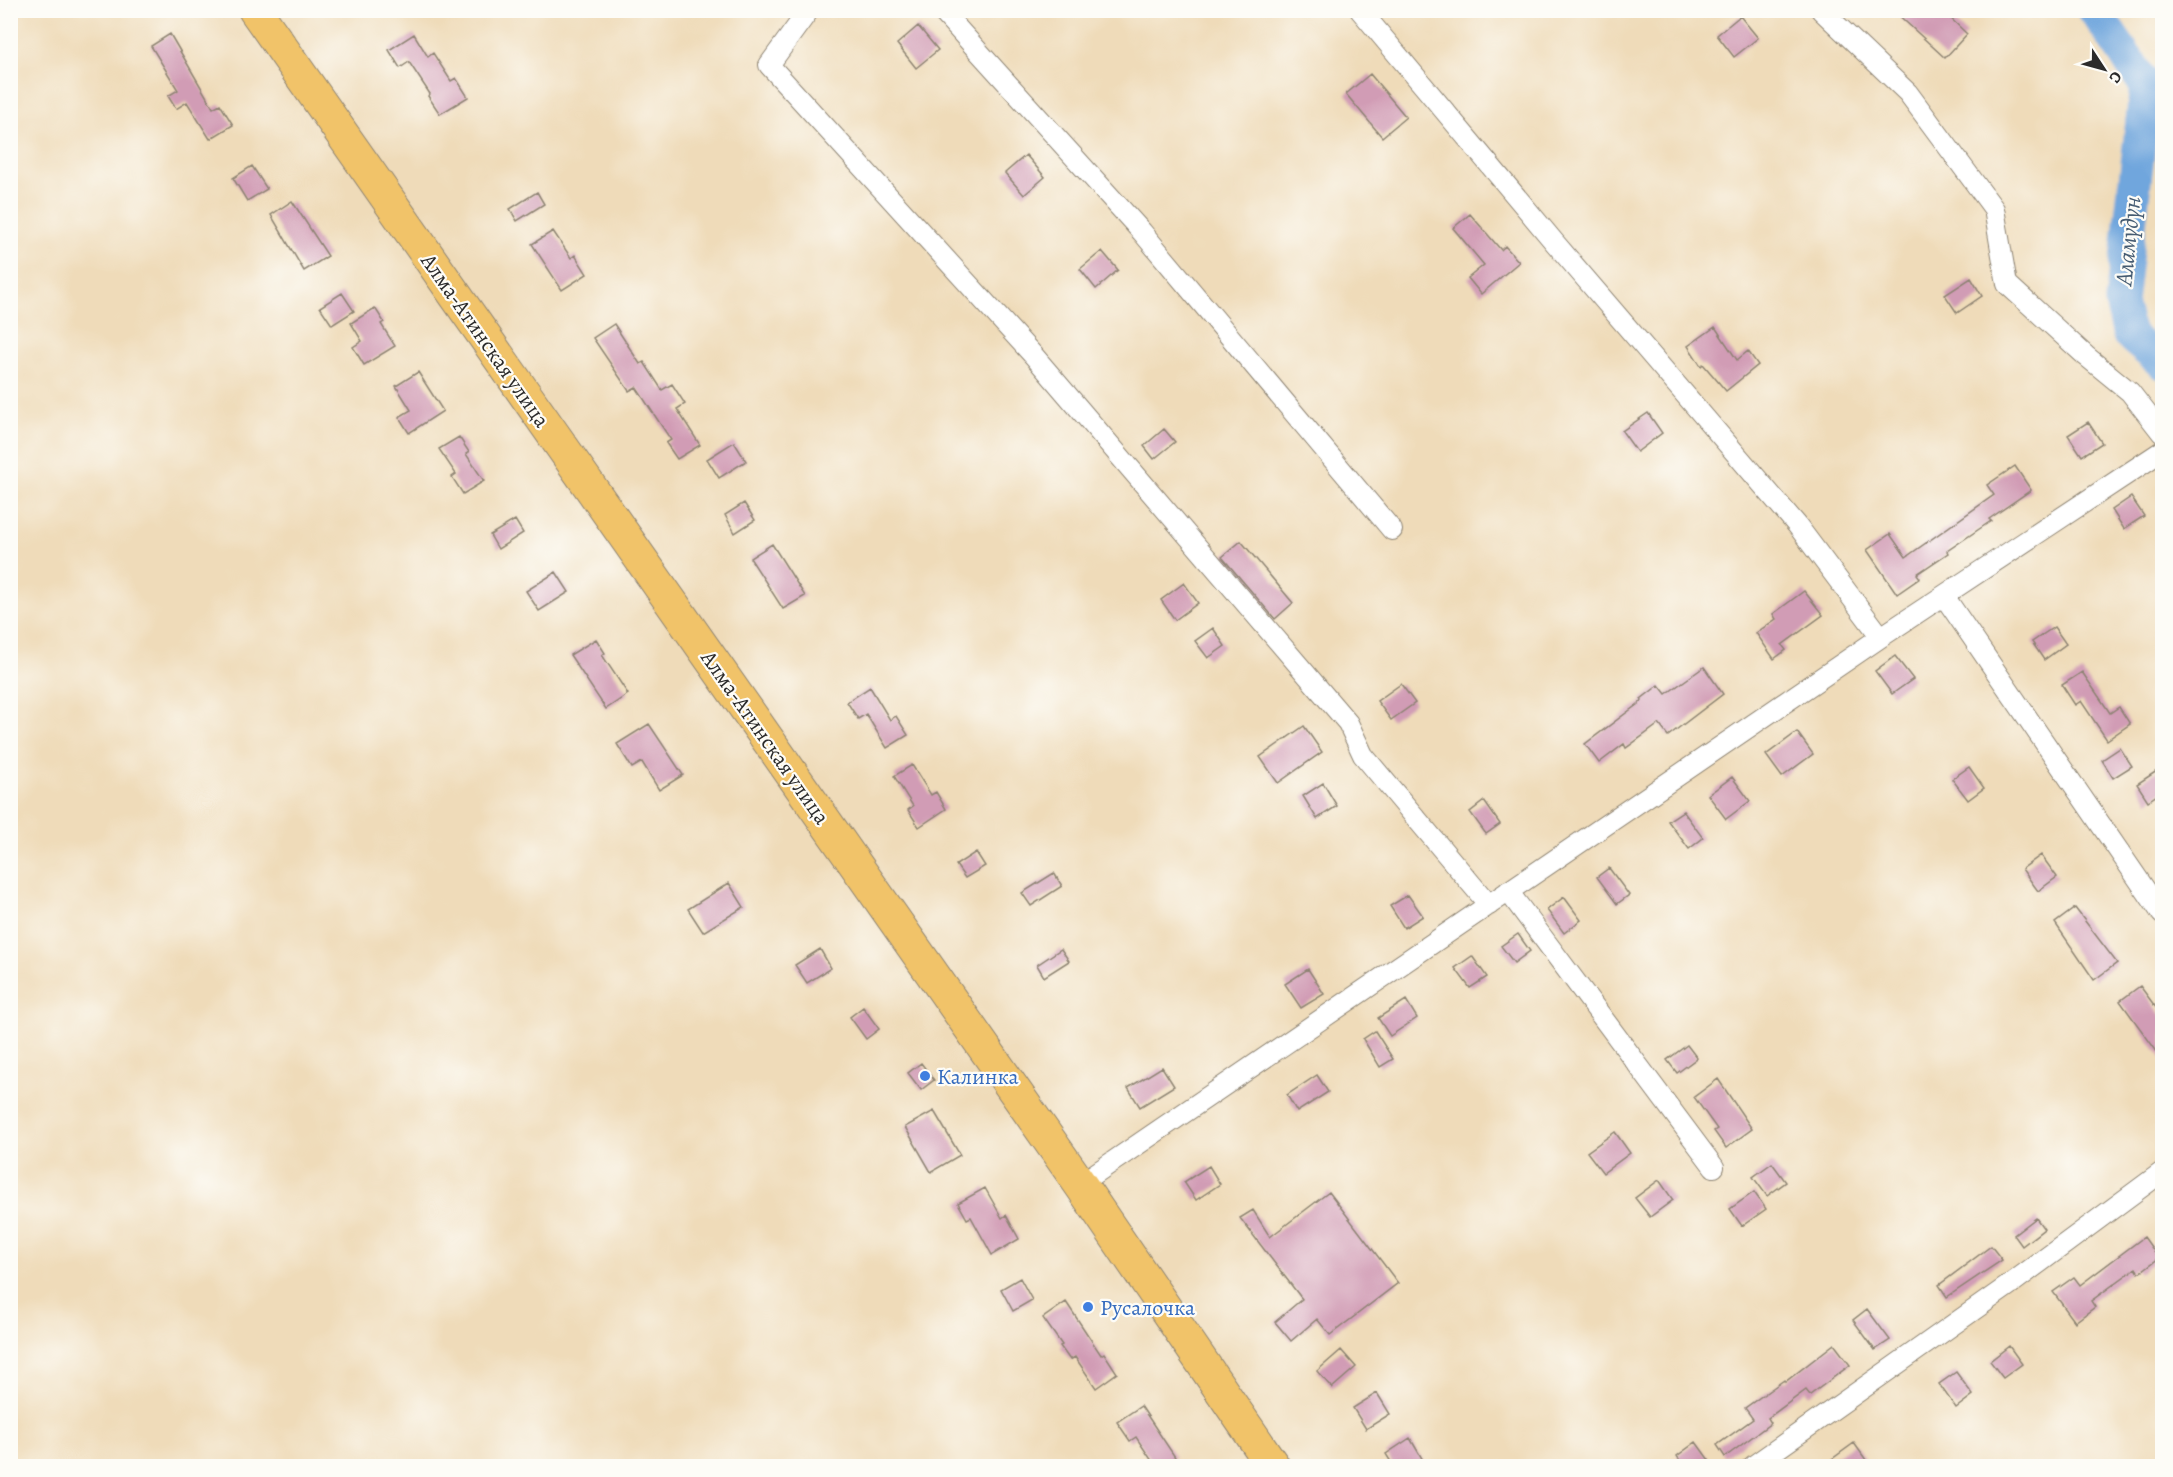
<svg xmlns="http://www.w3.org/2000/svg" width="2173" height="1477" viewBox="0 0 2173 1477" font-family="Alegreya,serif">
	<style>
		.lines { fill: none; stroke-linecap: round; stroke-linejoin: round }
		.river { stroke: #6fa6dd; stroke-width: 33 }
		.building { fill: #d19cb5 }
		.street-casing { stroke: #8d8372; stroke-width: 22 }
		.highway-casing { stroke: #8d8372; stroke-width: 35 }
		.street { stroke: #fff; stroke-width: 20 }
		.highway { stroke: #f1c369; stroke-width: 33 }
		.shop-dot { fill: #3f7fe0; stroke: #fdfcf7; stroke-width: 2 }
		.labels { text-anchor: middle; stroke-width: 4.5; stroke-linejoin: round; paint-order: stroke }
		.street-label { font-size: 22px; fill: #2b2b2b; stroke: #fdfcf7 }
		.shop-label { font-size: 22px; fill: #366cbe; stroke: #fdfcf7; text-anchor: start }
		.water-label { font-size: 24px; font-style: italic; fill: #465c72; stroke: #fdfcf7 }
	</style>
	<rect width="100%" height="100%" fill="#fdfcf7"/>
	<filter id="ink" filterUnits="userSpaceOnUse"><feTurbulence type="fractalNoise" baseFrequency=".0167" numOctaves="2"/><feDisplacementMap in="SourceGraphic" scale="12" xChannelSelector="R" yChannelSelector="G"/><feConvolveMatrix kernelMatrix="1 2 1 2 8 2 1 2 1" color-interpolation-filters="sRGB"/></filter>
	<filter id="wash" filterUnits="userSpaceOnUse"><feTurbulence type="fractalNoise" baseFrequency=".008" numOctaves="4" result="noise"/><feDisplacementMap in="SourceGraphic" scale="24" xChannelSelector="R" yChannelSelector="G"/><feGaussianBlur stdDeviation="1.35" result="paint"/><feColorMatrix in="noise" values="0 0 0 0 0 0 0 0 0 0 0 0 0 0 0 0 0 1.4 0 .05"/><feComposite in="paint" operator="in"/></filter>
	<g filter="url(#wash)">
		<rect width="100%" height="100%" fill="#efdbb9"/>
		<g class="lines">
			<path class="river" d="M2094,10L2146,86L2121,302L2129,335L2162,363"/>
		</g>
		<g id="blocks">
			<path class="building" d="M1893,10H1942L1967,34L1945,58Z
				M1740,16L1758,38L1734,57L1717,35Z
				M918,26L938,50L916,68L897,44Z
				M170,34L213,108L220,104L233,125L210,139L187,102L176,109L168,96L178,90L151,46Z
				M414,34L428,57L433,53L451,81L456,78L468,97L440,114L428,96L430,94L409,62L400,68L389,50Z
				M1370,74L1406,117L1382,137L1346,94Z
				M1026,155L1045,177L1024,195L1005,173Z
				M252,166L267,189L247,201L233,178Z
				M537,192L544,204L517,221L510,209Z
				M292,201L328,256L304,271L271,215Z
				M1470,214L1501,250L1505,246L1519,262L1481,294L1468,278L1484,265L1453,228Z
				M553,231L571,258L575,255L587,274L562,290L532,244Z
				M1102,251L1118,270L1096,289L1080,269Z
				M1971,278L1982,296L1957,313L1945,295Z
				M342,293L354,311L332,325L320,307Z
				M375,308L384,322L381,324L395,346L364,365L353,347L362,341L351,323Z
				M614,324L640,364L644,362L662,390L672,384L685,404L677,409L700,445L677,459L666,443L671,440L636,387L629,391L593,338Z
				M1715,327L1737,360L1748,351L1758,365L1726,391L1703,364L1701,366L1688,346Z
				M418,372L443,411L409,433L399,417L411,410L396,386Z
				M1648,413L1662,433L1637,452L1622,431Z
				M2088,422L2102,443L2082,456L2068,435Z
				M1164,429L1175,442L1154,459L1144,446Z
				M459,437L469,452L466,454L484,481L463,494L452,477L456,474L439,449Z
				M734,442L746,461L719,478L707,459Z
				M2015,466L2031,490L1989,519L1991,521L1947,551L1948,553L1917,574L1920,578L1897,594L1867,550L1890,534L1906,557L1994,495L1987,485Z
				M2131,497L2144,516L2124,529L2112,510Z
				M744,503L755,520L735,533L725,515Z
				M515,520L523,533L498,549L490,535Z
				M1241,541L1293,603L1275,619L1222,557Z
				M772,544L805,596L783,609L750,558Z
				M556,572L569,592L539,611L526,591Z
				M1184,583L1198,603L1175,620L1161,600Z
				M1804,591L1823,615L1782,645L1786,650L1774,659L1756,633L1776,619L1773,614Z
				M2054,627L2066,644L2044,660L2032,642Z
				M1213,628L1225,646L1208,658L1195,641Z
				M596,639L605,653L602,655L628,694L606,709L570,655Z
				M1895,656L1913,679L1892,694L1875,671Z
				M1704,667L1723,694L1668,736L1659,724L1626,748L1624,744L1599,763L1585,744L1642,701L1641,699L1659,685L1666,694Z
				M2082,672L2110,713L2119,707L2130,724L2107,740L2081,701L2075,705L2062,685Z
				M1401,684L1415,703L1391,720L1377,701Z
				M870,687L890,720L896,716L908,735L887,748L866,714L858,719L847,702Z
				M649,724L683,775L659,790L642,762L632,768L617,744Z
				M1304,726L1322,752L1278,783L1260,757Z
				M1797,732L1813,754L1782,777L1766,755Z
				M2120,748L2132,766L2113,778L2102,760Z
				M912,765L931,795L936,792L946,809L919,827L908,810L913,806L894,776Z
				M1969,767L1984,788L1968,800L1952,779Z
				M2163,767V791L2148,801L2137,784Z
				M1732,777L1750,801L1726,819L1708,795Z
				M1323,783L1337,806L1317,819L1303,796Z
				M1484,801L1500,824L1486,834L1470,812Z
				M1683,811L1703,838L1689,849L1668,821Z
				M976,852L985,866L965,878L956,865Z
				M2041,855L2057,877L2038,891L2022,869Z
				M1609,868L1629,895L1617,904L1597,877Z
				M1054,873L1062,886L1031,906L1022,893Z
				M729,883L744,907L703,932L688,909Z
				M1408,895L1423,916L1404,928L1390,906Z
				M1564,897L1581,920L1564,933L1547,910Z
				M2075,908L2117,963L2094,980L2055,923Z
				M1518,934L1530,951L1514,963L1501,946Z
				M820,949L831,968L807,983L795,965Z
				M1061,949L1069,961L1044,977L1037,965Z
				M1472,956L1487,977L1470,988L1455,968Z
				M1308,969L1324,994L1301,1008L1285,984Z
				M2140,986L2163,1017V1060L2120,1001Z
				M1406,1000L1417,1018L1390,1036L1378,1018Z
				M863,1007L879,1029L866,1039L850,1017Z
				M1375,1031L1393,1059L1380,1067L1363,1039Z
				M1687,1045L1697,1058L1677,1073L1667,1060Z
				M921,1063L934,1080L921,1090L908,1073Z
				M1162,1067L1174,1086L1140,1107L1128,1088Z
				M1317,1075L1328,1092L1297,1112L1287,1095Z
				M1718,1079L1752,1129L1726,1148L1714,1131L1717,1129L1694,1097Z
				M934,1111L960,1155L931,1172L905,1127Z
				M1615,1132L1630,1153L1603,1173L1587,1152Z
				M1772,1163L1786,1182L1767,1196L1753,1177Z
				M1209,1166L1220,1184L1196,1200L1184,1182Z
				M1659,1180L1673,1200L1650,1217L1635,1198Z
				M985,1188L1002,1218L1006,1215L1019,1239L992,1255L971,1217L967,1219L958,1203Z
				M1329,1192L1398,1283L1330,1335L1317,1319L1291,1341L1275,1322L1302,1299L1240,1218L1253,1210L1270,1237Z
				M1754,1192L1766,1209L1742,1226L1730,1209Z
				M2036,1218L2044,1229L2022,1246L2014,1235Z
				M2144,1237L2159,1258L2139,1273L2136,1268L2091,1301L2095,1307L2075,1322L2053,1292L2074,1277L2080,1285Z
				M1991,1246L2002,1260L1947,1297L1939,1285Z
				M1020,1278L1032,1300L1013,1311L1001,1289Z
				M1066,1302L1101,1355L1104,1353L1117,1373L1096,1388L1075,1357L1070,1360L1060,1346L1062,1345L1043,1318Z
				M1867,1309L1890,1340L1875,1350L1853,1320Z
				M1834,1344L1850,1365L1810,1395L1806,1390L1768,1418L1771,1423L1725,1457L1717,1445L1753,1419L1745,1408L1784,1380L1785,1382Z
				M2009,1346L2022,1364L2003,1378L1990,1361Z
				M1341,1350L1356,1367L1332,1388L1317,1371Z
				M1956,1372L1973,1395L1956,1408L1939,1384Z
				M1377,1393L1390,1414L1366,1429L1353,1408Z
				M1141,1406L1175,1457L1162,1467H1156L1136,1437L1130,1441L1117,1422Z
				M1410,1438L1427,1467H1394L1386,1454Z
				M1696,1442L1714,1467H1684L1677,1456Z
				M1854,1443L1871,1467H1821Z"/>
		</g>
	</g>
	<g filter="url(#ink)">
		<use href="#blocks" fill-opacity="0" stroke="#8d8372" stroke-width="1.5"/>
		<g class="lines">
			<g class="street-casing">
				<path id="street" d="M809,10L769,65L1034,356L1348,723L1363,755L1489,905
					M941,10L1142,232L1392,530
					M1360,10L1555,243L1797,525L1881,637
					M1821,10L1908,93L1994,209L2007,284L2086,356L2130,392L2162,433
					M1944,596L2162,914
					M1508,891L1714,1167
					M1080,1184L1881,637L2162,451
					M1753,1466L2012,1283L2162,1172"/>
			</g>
			<g class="highway-casing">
				<path id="highway" d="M255,10L1080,1184L1273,1466"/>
			</g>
			<use href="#street" class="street"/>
			<use href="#highway" class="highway"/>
		</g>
	</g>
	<g class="shop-dot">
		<circle cx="925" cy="1076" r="6"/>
		<circle cx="1088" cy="1307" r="6"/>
	</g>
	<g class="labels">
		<g class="street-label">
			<text transform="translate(486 340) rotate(55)" y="8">Алма-Атинская улица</text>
			<text transform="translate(766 737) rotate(55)" y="8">Алма-Атинская улица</text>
		</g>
		<g class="shop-label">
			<text x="937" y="1084">Калинка</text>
			<text x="1100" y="1315">Русалочка</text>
		</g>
		<g class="water-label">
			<text transform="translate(2128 241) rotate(-84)" y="8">Аламүдүн</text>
		</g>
	</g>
	<rect width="2173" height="1477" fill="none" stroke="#fdfcf7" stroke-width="36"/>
	<g transform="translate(2104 69) rotate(126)" stroke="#fdfcf7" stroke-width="4.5" paint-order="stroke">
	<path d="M0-4.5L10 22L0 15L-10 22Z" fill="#2b2b2b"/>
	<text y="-9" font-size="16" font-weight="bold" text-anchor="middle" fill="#2b2b2b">С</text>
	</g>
</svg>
